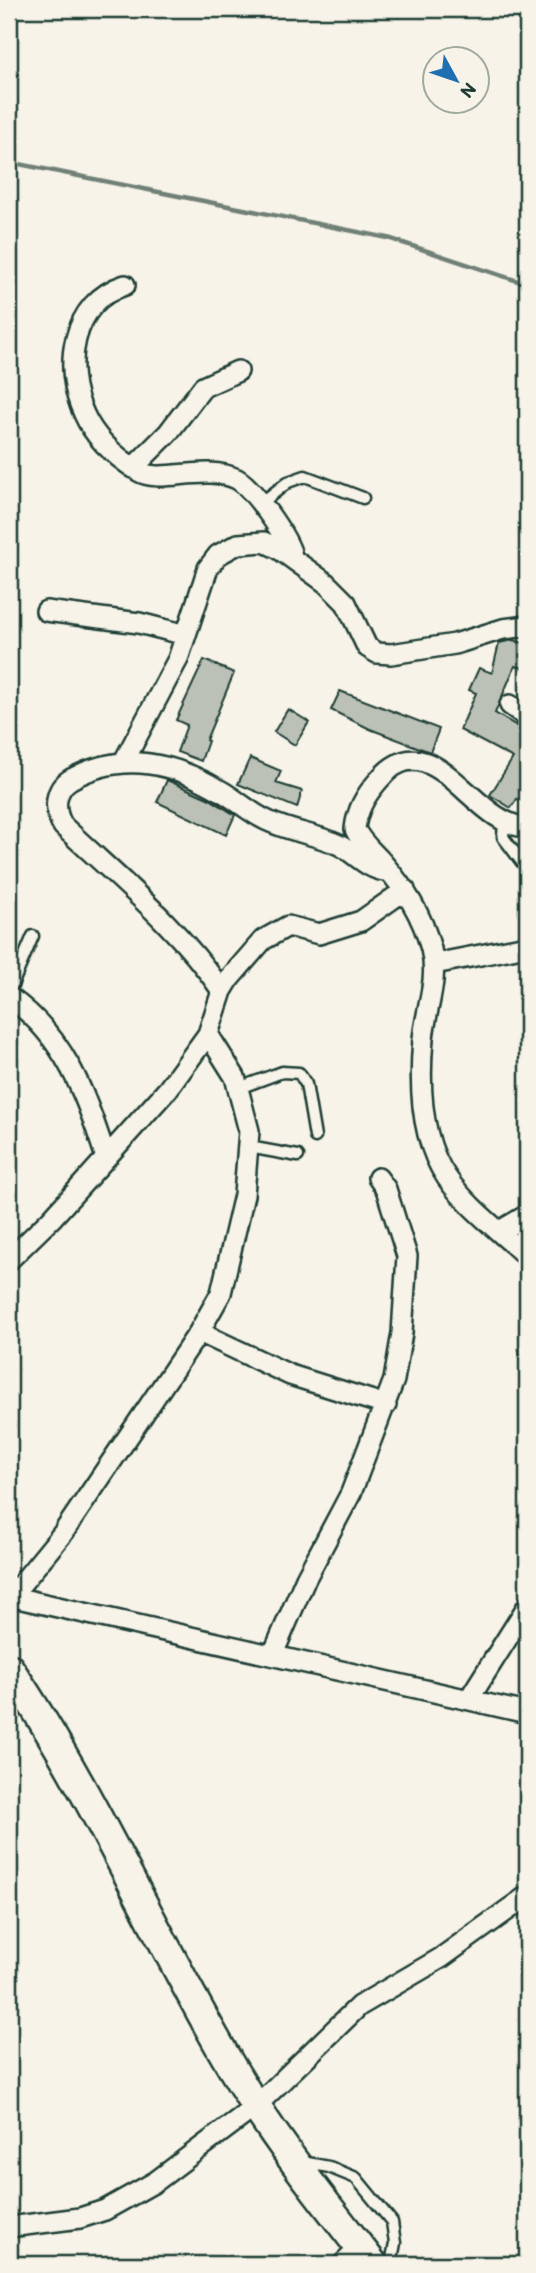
<svg xmlns="http://www.w3.org/2000/svg" width="536" height="2273" viewBox="0 0 536 2273" font-family="Itim,sans-serif">
	<style>
		.lines { fill: none; stroke-linecap: round; stroke-linejoin: round }
		.stream { stroke: #6f8077; stroke-width: 4.5 }
		.building { fill: #bbc1b6; stroke: #1f3d34; stroke-width: 2 }
		.lane-casing { stroke: #1f3d34; stroke-width: 15 }
		.street-casing { stroke: #1f3d34; stroke-width: 24 }
		.secondary-casing { stroke: #1f3d34; stroke-width: 33 }
		.lane { stroke: #f7f3e8; stroke-width: 10 }
		.street { stroke: #f7f3e8; stroke-width: 19 }
		.secondary { stroke: #f7f3e8; stroke-width: 28 }
	</style>
	<rect width="100%" height="100%" fill="#f7f3e8"/>
	<filter id="ink" filterUnits="userSpaceOnUse"><feTurbulence type="fractalNoise" baseFrequency=".0143" numOctaves="2"/><feDisplacementMap in="SourceGraphic" scale="14" xChannelSelector="R" yChannelSelector="G"/><feConvolveMatrix kernelMatrix="1 2 1 2 8 2 1 2 1" color-interpolation-filters="sRGB"/></filter>
	<g filter="url(#ink)">
		<g class="lines">
			<path class="stream" d="M9,162L388,238L527,284"/>
		</g>
		<path class="building" d="M513,640L527,644V652L523,668L515,666L495,713L527,732V807L517,799L511,808L490,795L513,758L460,730L476,693L469,690L479,668L492,673L499,643Z
			M204,660L234,673L206,740L208,741L201,761L177,752L187,725L176,720Z
			M340,691L439,729L430,752L370,729L331,710Z
			M288,709L309,722L295,745L274,732Z
			M250,758L281,771L276,783L302,791L297,808L238,784Z
			M167,780L210,799L235,815L226,835L157,802Z"/>
		<g class="lines">
			<g class="lane-casing">
				<path id="lane" d="M260,504L288,482L305,476L363,498
					M504,821L503,837L527,869
					M9,992L33,936
					M239,1088L282,1072L299,1073L306,1084L315,1137
					M249,1147L298,1156
					M302,2162L329,2167L356,2178L392,2222L395,2243L391,2264"/>
			</g>
			<g class="street-casing">
				<path id="street" d="M125,285C71,302 62,368 84,414C95,439 116,457 138,471C160,485 205,463 237,479C252,487 289,539 292,556
					M133,468L168,433L203,387L238,371
					M46,611L139,623L186,635
					M510,705L527,717
					M123,763L178,659L208,568L218,555L238,544L264,542L279,549L326,583L346,603L367,647L377,653L391,654L455,644L503,629L527,626
					M527,827C473,827 432,715 378,781C365,796 357,810 355,829C360,841 373,852 382,862C405,889 422,914 431,949C439,980 426,1008 423,1039C419,1084 420,1139 447,1178C468,1208 501,1232 527,1257
					M434,964L527,946
					M222,991C179,927 118,878 63,826C53,810 54,789 71,779C123,750 175,763 223,792C238,801 252,814 268,821C291,832 316,834 339,845C355,853 367,869 385,871
					M9,997C65,1036 86,1095 106,1158
					M500,1231L527,1215
					M9,1260L52,1218L168,1089L208,1034L222,991L230,978L263,940L288,926L319,934L361,921L405,890
					M199,1332L290,1375L386,1405
					M9,1596L527,1713
					M9,1599L63,1533L199,1332L221,1293L244,1195L249,1131L235,1077L208,1034
					M273,1654L306,1578L351,1493L394,1380L402,1333L407,1256L386,1189L378,1178
					M469,1699L527,1607
					M9,2227L80,2218L105,2210L155,2182L256,2106L359,2006L441,1958L527,1896
					M343,2264L360,2248"/>
			</g>
			<g class="secondary-casing">
				<path id="secondary" d="M9,1668C94,1794 154,1935 231,2066C272,2137 323,2200 373,2264"/>
			</g>
			<use href="#lane" class="lane"/>
			<use href="#street" class="street"/>
			<use href="#secondary" class="secondary"/>
		</g>
	</g>
	<rect width="536" height="2273" fill="none" stroke="#f7f3e8" stroke-width="35"/>
	<rect x="18" y="18" width="501" height="2238" fill="none" stroke="#1f3d34" stroke-width="2.5" filter="url(#ink)"/>
	<g transform="translate(456 80) rotate(130)"><circle r="33" fill="#f7f3e8" stroke="#a1aaa0" stroke-width="2"/>
	<path d="M0-5L12 26L0 18L-12 26Z" fill="#1f6fb2"/>
	<text y="-10" font-size="19" font-weight="bold" text-anchor="middle" fill="#1f3d34">N</text>
	</g>
</svg>
